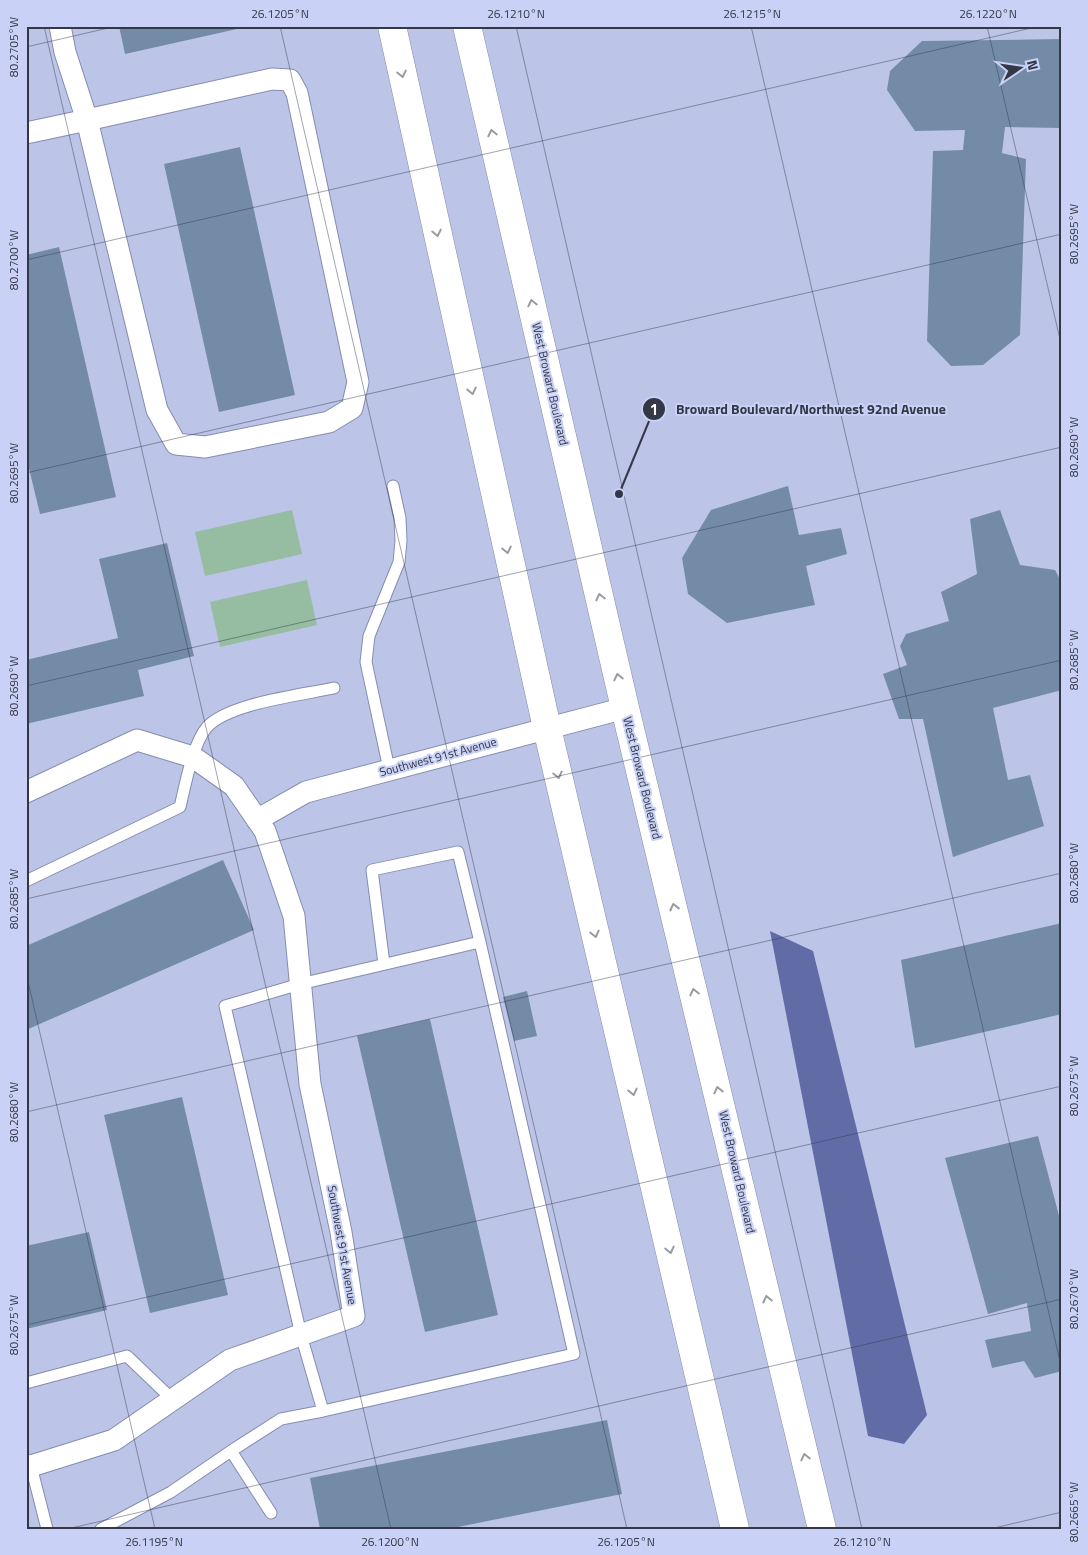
<svg xmlns="http://www.w3.org/2000/svg" width="1088" height="1555" viewBox="0 0 1088 1555" font-family="'Titillium Web',sans-serif">
	<style>
		.green { fill: #96bda2 }
		.water { fill: #616ca7 }
		.building { fill: #748ba8 }
		.lines { fill: none; stroke-linecap: round; stroke-linejoin: round }
		.lane-casing { stroke: #858cae; stroke-width: 13 }
		.street-casing { stroke: #858cae; stroke-width: 23 }
		.primary-casing { stroke: #858cae; stroke-width: 29 }
		.lane { stroke: #fff; stroke-width: 11 }
		.street { stroke: #fff; stroke-width: 21 }
		.primary { stroke: #fff; stroke-width: 28 }
		.oneway { stroke: #9a9ba2 }
		.ticks { fill: none; stroke: #343745; stroke-width: 1; stroke-opacity: 0.45 }
		.labels { text-anchor: middle; stroke-width: 4; stroke-linejoin: round; paint-order: stroke }
		.street-label { font-size: 12px; fill: #343745; stroke: #c9d1f6 }
		.leader { fill: none; stroke: #343745; stroke-width: 2 }
		.callout-dot { fill: #343745; stroke: #c9d1f6; stroke-width: 2 }
		.mark-label { font-size: 15px; text-anchor: middle; font-weight: bold; fill: #fff }
		.callout-label { font-size: 14px; text-anchor: middle; font-weight: bold; fill: #343745; stroke: #c9d1f6; stroke-width: 4; stroke-linejoin: round; paint-order: stroke }
		.neatline { fill: none; stroke: #343745; stroke-width: 2 }
		.ticks-label { font-size: 12px; text-anchor: middle; fill: #343745 }
	</style>
	<rect width="100%" height="100%" fill="#bcc5e8"/>
	<path class="green" d="M292,510L302,554L205,576L195,532Z
		M307,580L317,625L220,647L210,602Z"/>
	<path class="water" d="M770,931L813,951L927,1415L904,1444L868,1436Z"/>
	<path class="building" d="M119,26H246V27L125,54Z
		M1062,39V128L1005,127L1002,153L1026,159L1020,335L983,365L951,366L927,341L933,151L963,150L965,130L915,131L887,90L890,71L922,41Z
		M240,147L295,395L219,412L164,164Z
		M59,247L116,497L40,514L26,456V255Z
		M788,486L799,535L841,528L847,554L806,566L815,605L727,623L688,594L682,558L711,510Z
		M1000,510L1020,565L1055,570L1062,583V690L993,708L1008,780L1030,775L1044,826L953,857L923,719H899L883,674L907,665L900,646L906,634L949,621L941,592L977,574L970,519Z
		M167,543L194,656L138,670L144,696L26,724V660L118,638L99,559Z
		M223,860L254,930L26,1030V946Z
		M1062,923V1014L915,1048L901,960Z
		M527,991L537,1036L514,1041L503,997Z
		M430,1019L498,1315L425,1332L357,1036Z
		M182,1097L228,1295L150,1313L104,1115Z
		M1038,1136L1062,1227V1371L1035,1378L1024,1361L992,1368L985,1340L1031,1331L1027,1303L988,1314L945,1158Z
		M89,1232L107,1310L26,1329V1246Z
		M607,1420L622,1494L448,1529H320L310,1478Z"/>
	<g class="lines">
		<g class="lane-casing">
			<path id="lane" d="M389,769L366,662L369,636L399,562L401,541L400,518L393,486
				M26,881L180,807C185,786 193,743 207,727C229,703 302,695 334,688
				M384,964L372,870L458,852L480,942
				M26,1383L127,1356L173,1400
				M31,1466L47,1529
				M271,1513L231,1451L281,1419L323,1411L574,1354L480,942L300,984L225,1006L301,1335L323,1411
				M101,1529L171,1492L231,1451"/>
		</g>
		<g class="street-casing">
			<path id="street" d="M26,133L87,120L157,410L176,444L205,447L329,422L352,408L358,382L297,93L290,80L272,79L87,120L65,52L60,26
				M26,792L137,740L193,757L234,786L265,831L294,916L310,1084L341,1232L354,1316L230,1360L114,1440L31,1466L26,1465
				M257,820L306,792L625,708"/>
		</g>
		<g class="primary-casing">
			<path id="primary" d="M392,26L547,728L735,1529
				M467,26L625,708L822,1529"/>
		</g>
		<use href="#lane" class="lane"/>
		<use href="#street" class="street"/>
		<use href="#primary" class="primary"/>
	</g>
	<defs><path id="oneway-chevron" d="M-2-3.5L2.5 0L-2 3.5" fill="none" stroke-width="1.6" stroke-linecap="round" stroke-linejoin="round" transform="scale(1.25)"/></defs>
	<g class="oneway">
		<use href="#oneway-chevron" transform="translate(402 74) rotate(78)"/>
		<use href="#oneway-chevron" transform="translate(492 133) rotate(-103)"/>
		<use href="#oneway-chevron" transform="translate(437 233) rotate(78)"/>
		<use href="#oneway-chevron" transform="translate(532 303) rotate(-103)"/>
		<use href="#oneway-chevron" transform="translate(472 391) rotate(78)"/>
		<use href="#oneway-chevron" transform="translate(507 550) rotate(78)"/>
		<use href="#oneway-chevron" transform="translate(600 597) rotate(-103)"/>
		<use href="#oneway-chevron" transform="translate(618 677) rotate(-103)"/>
		<use href="#oneway-chevron" transform="translate(558 775) rotate(77)"/>
		<use href="#oneway-chevron" transform="translate(674 907) rotate(-104)"/>
		<use href="#oneway-chevron" transform="translate(595 934) rotate(77)"/>
		<use href="#oneway-chevron" transform="translate(694 992) rotate(-103)"/>
		<use href="#oneway-chevron" transform="translate(718 1090) rotate(-103)"/>
		<use href="#oneway-chevron" transform="translate(633 1092) rotate(77)"/>
		<use href="#oneway-chevron" transform="translate(670 1250) rotate(77)"/>
		<use href="#oneway-chevron" transform="translate(767 1299) rotate(-103)"/>
		<use href="#oneway-chevron" transform="translate(805 1457) rotate(-103)"/>
	</g>
	<path class="ticks" d="M44,26L391,1529M280,26L627,1529M516,26L862,1529M751,26L1062,1370M987,26L1062,348M26,47L117,26M26,260L1040,26M26,473L1062,234M26,686L1062,447M26,899L1062,660M26,973L155,1529M26,1112L1062,873M26,1325L1062,1086M67,1529L1062,1299M990,1529L1062,1512"/>
	<g class="labels">
		<g class="street-label">
			<text transform="translate(550 384) rotate(77)" y="4">West Broward Boulevard</text>
			<text transform="translate(438 757) rotate(-15)" y="4">Southwest 91st Avenue</text>
			<text transform="translate(642 778) rotate(76)" y="4">West Broward Boulevard</text>
			<text transform="translate(737 1172) rotate(77)" y="4">West Broward Boulevard</text>
			<text transform="translate(342 1245) rotate(80)" y="4">Southwest 91st Avenue</text>
		</g>
	</g>
	<path class="leader" d="M619 494L654 409"/>
	<g class="callout-dot">
		<circle cx="619" cy="494" r="5"/>
		<circle cx="654" cy="409" r="12"/>
	</g>
	<g class="mark-label">
		<text x="654" y="415">1</text>
	</g>
	<g class="callout-label">
		<text x="811" y="414">Broward Boulevard/Northwest 92nd Avenue</text>
	</g>
	<rect width="1088" height="1555" fill="none" stroke="#c9d1f6" stroke-width="55"/>
	<g transform="translate(1020 68) rotate(77)" stroke="#c9d1f6" stroke-width="4" paint-order="stroke">
	<path d="M0-4L9 19L0 12L-9 19Z" fill="#343745"/>
	<text y="-8" font-size="14" font-weight="bold" text-anchor="middle" fill="#343745">N</text>
	</g>
	<rect x="28" y="28" width="1032" height="1500" class="neatline"/>
	<g class="ticks-label">
		<text x="280" y="18">26.1205°N</text>
		<text x="516" y="18">26.1210°N</text>
		<text x="752" y="18">26.1215°N</text>
		<text x="988" y="18">26.1220°N</text>
		<text transform="translate(14 47) rotate(-90)" y="4">80.2705°W</text>
		<text transform="translate(1074 234) rotate(-90)" y="4">80.2695°W</text>
		<text transform="translate(14 260) rotate(-90)" y="4">80.2700°W</text>
		<text transform="translate(1074 447) rotate(-90)" y="4">80.2690°W</text>
		<text transform="translate(14 473) rotate(-90)" y="4">80.2695°W</text>
		<text transform="translate(1074 660) rotate(-90)" y="4">80.2685°W</text>
		<text transform="translate(14 686) rotate(-90)" y="4">80.2690°W</text>
		<text transform="translate(1074 873) rotate(-90)" y="4">80.2680°W</text>
		<text transform="translate(14 899) rotate(-90)" y="4">80.2685°W</text>
		<text transform="translate(1074 1086) rotate(-90)" y="4">80.2675°W</text>
		<text transform="translate(14 1112) rotate(-90)" y="4">80.2680°W</text>
		<text transform="translate(1074 1299) rotate(-90)" y="4">80.2670°W</text>
		<text transform="translate(14 1325) rotate(-90)" y="4">80.2675°W</text>
		<text transform="translate(1074 1512) rotate(-90)" y="4">80.2665°W</text>
		<text x="154" y="1546">26.1195°N</text>
		<text x="390" y="1546">26.1200°N</text>
		<text x="626" y="1546">26.1205°N</text>
		<text x="862" y="1546">26.1210°N</text>
	</g>
</svg>
